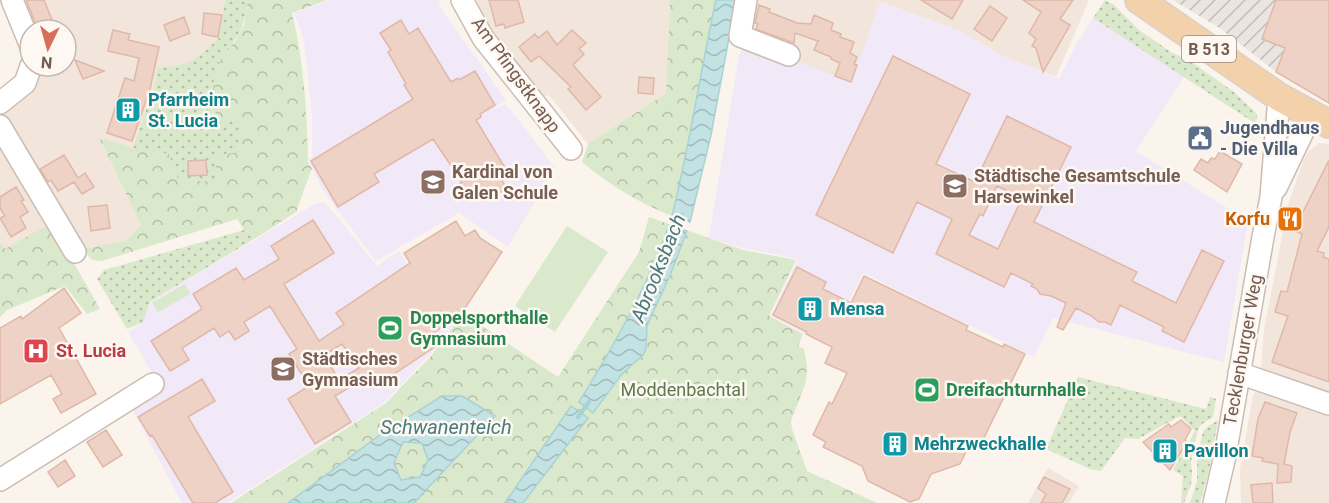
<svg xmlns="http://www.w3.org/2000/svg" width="1329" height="503" viewBox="0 0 1329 503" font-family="Roboto,sans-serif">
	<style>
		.residential { fill: #f2e5db }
		.industrial { fill: url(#industrial-furrows) }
		.education { fill: #f1e8f8 }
		.grass { fill: url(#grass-dots) }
		.forest { fill: url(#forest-crowns) }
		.pitch { fill: #dae8cb }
		.water { fill: url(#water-waves); stroke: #a9d2d5; stroke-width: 1.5; fill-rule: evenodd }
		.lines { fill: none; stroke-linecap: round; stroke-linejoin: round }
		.stream { stroke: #a9d2d5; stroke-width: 4.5 }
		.building { fill: #eed2c6; stroke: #dfb8a8; stroke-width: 1.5; fill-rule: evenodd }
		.minor-casing { stroke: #cdbcb2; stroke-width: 24 }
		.major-casing { stroke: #d8d1ce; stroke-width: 30 }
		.minor { stroke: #fff; stroke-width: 21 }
		.major { stroke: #f3d1ab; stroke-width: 27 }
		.labels { text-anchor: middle; stroke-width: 5; stroke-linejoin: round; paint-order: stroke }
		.shield { fill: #fef8f3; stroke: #9e8981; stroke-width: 1.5 }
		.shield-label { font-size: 16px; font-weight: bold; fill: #755a50 }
		.street-label { font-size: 18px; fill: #755a50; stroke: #fef8f3 }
		.culture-label { font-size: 18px; font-weight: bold; fill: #0d838f; stroke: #fef8f3; text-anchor: start }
		.service-label { font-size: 18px; font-weight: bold; fill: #4e5e75; stroke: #fef8f3; text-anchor: start }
		.education-label { font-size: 18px; font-weight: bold; fill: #785e54; stroke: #fef8f3; text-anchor: start }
		.food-label { font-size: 18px; font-weight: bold; fill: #c56008; stroke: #fef8f3; text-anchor: end }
		.leisure-label { font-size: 18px; font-weight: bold; fill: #27864d; stroke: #fef8f3; text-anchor: start }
		.health-label { font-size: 18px; font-weight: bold; fill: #be3a42; stroke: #fef8f3; text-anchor: start }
		.park-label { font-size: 18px; fill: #5d7949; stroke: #fef8f3 }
		.water-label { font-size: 20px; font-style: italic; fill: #487b7f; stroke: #fef8f3 }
	</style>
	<defs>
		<pattern id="industrial-furrows" width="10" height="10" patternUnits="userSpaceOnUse" patternTransform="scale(1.5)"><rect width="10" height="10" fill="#ebe5e1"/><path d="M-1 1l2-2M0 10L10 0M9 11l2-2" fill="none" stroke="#c3bdb9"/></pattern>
		<pattern id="grass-dots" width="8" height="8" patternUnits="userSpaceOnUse" patternTransform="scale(1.5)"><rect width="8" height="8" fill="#dae8cb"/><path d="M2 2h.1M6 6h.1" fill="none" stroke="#b5bfa7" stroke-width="1.8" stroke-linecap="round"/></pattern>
		<pattern id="forest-crowns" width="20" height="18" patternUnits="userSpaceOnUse" patternTransform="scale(1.5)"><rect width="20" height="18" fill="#dae8cb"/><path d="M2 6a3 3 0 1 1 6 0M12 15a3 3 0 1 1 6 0" fill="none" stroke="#b5bfa7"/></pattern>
		<pattern id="water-waves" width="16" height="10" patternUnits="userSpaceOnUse" patternTransform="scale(1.5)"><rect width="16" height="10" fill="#c2e2e4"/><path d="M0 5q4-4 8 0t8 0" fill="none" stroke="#a2babb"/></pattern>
	</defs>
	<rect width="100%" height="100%" fill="#fbf4ec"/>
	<path class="residential" d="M18,0H225L219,38L199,56L184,64L157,68L154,86L133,148L99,139L141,225L126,241L82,249L0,119V114L37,84L41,66H66V30H30Z
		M477,0H670L666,93L588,144L549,95L542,97L487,30Z
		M750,0H1089L1056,77L1003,56L960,31L881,2L851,83L743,41Z
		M0,137L51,223L5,250L0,242Z
		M1319,143L1329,144V393L1261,369L1264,329L1284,227L1281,225L1304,159L1309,151Z
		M1261,390L1329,414V503H1241L1240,469L1253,396L1255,392Z
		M1048,468L1079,486L1069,503H1028Z"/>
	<path class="industrial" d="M1173,0H1329V104L1276,72L1221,29Z"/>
	<path class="education" d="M330,0H439L440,7L506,100L489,112L506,104L555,168L508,247L459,213L376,261L322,189L308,160L312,158V115L304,40L294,13Z
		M880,2L960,31L1003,56L1059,79L1075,46L1093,18L1184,77L1136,151L1248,221L1224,362L1053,318L1034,357L863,273L827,345L771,316L798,259L743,248L709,238L739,55L742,50L751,45L851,82Z
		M325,202L377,266L399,251L436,309L455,322L433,351L385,402L228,503H182L132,409L161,388L128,332L142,323L151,302L315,204Z"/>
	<path class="grass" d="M225,0H248C244,23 242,36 224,52L220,118L241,123L238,152L215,181H178L133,148L154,86L157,68L184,64L199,56L219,38Z
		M1105,0L1113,4L1139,30L1171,52L1193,63L1234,92L1257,114L1256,124L1093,18Z
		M244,230L264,233L150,302L143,322L127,329L97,279L104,270Z
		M1078,377L1206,409L1210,397L1216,399L1213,417L1202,424L1198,429L1191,462L1192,473L1191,485L1184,503H1181L1183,476L1173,470L1195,431L1180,416L1138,439L1125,438L1101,471L1090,469L1046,449Z
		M1218,420L1209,471L1200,503H1190L1197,481V457L1203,432L1206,428Z"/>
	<path class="forest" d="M248,0H327L292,13C304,62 307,112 308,163L312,168L296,212L264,233L244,230L237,219L102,261L92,260L82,249L126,241L141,225L99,138L133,148L169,154L179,181H215L217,156L238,152L241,124L220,118L212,108L214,75L224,52L235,42L244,25Z
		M670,0H716C700,72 690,144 672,216C637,202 611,186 582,162L588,144L666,93Z
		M649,217L743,250L796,260L769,316L803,334L798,346L804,349L807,365L806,382L791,421L792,429L807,471L877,503H414L495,416L381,434L288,503H231L386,403L431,356L458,320L470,318L558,377L639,252Z
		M51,223L100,309L87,314L65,286L7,310L0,317V242L5,249Z
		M403,442L422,443L428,460L421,477L401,480L394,463Z"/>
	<path class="pitch" d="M567,226L608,252L555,332L515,306Z
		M185,284L190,294L158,312L152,303Z"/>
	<path class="water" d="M716,0H736L711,135L690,222L672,216C690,144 700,72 716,0Z
		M669,225L687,231L671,273L647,326L646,347L644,354L621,375L593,413L579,402C614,345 647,288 669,225Z
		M442,396H462L495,416L414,503H288L381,434ZM403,442L422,443L428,460L420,477L401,480L394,463Z
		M571,406L588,418L523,503H505Z"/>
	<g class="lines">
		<path class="stream" d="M676,232L682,215
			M578,417L589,402"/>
	</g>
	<path class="building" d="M26,0H44L56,30H38Z
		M489,0H518L524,22L505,28L504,24L496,26Z
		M921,0H963L952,19Z
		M1023,0H1073L1060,19L1070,25L1043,72L1036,48L1032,46L1036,39L1029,33L1041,12Z
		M1276,0H1329V103L1276,72L1285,48L1262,39Z
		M759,5L770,9L769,12L797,23L811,24L814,15L833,23L831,30L841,34L840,37L854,42L850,53L857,57L854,64L857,65L851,82L835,76L840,63L831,59V57L814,50L818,41L795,33L794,43L756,29L758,24L755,23Z
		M990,6L1007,18L992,41L974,29Z
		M204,13L222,15L218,37L202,34Z
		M184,17L190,33L170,41L164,25Z
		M401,20L409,34L418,28L451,82L458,78L459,80L475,71L495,105L480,114L481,117L476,120L510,176L502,181L507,188L491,198L485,190L470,200L460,183L462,182L433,139L374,174L379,182L338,207L311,161L413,99L404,85L406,84L388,52L391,50L380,33Z
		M113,30L130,34L128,40L159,47L150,89L132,141L107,133L125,78L134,81L139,58L108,51Z
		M572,30L586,43L579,49L584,54L573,65L601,97L586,110L568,89L571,87L539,56L531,62L519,47L535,34L538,38L547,31L557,45Z
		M893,56L970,94L936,164L975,182L1007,116L1071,147L1034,222L1137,272L1132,281L1176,303L1202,250L1224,261L1184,342L1162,331L1164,327L1120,305L1111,325L1105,322H1099L1090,315L1076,308L1063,330L1057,327L1066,303L1051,296L1040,294L1037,289L1031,286L1033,284L1011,273L1004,287L936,254L952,219L917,202L893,253L816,215ZM997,186L1022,198L998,249L969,235L980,214L983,216Z
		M75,60L104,71L83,79Z
		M639,77L654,78L653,94L638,93Z
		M1220,151L1242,164L1227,192L1194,170L1201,159L1208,163L1211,158L1215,159Z
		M64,155L78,178L85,173L94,187L82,194L74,182L58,191L51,180L48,182L40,169Z
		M206,160L207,175L188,176V161Z
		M1329,160V227L1317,251L1324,253L1323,257L1329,259V382L1272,362L1288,316L1275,312L1281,291L1287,292L1302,234L1283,225L1290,211L1301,216Z
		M16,187L24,200L21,201L28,212L20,217L26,228L11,237L0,218L5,216L0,208V197Z
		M107,205L110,228L91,231L88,207Z
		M313,220L334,253L284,284L319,341L344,324L336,313L410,263L404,253L456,221L465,236L475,230L480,238L502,252L456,322L453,320L429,336L436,346L373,388L365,378L335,396L351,422L315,444L288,399L309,386L289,354L297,349L270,306L244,322L249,331L235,340L229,331L220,337L214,328L182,348L189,360L170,371L151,341L202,309L193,294L236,268L244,280L279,259L271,246ZM342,344L359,368L339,380L324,355Z
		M797,267L826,282L823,289L851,303L864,276L968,326L966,330L1003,347L1004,344L1025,354L978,450L969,446L960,464L931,474L919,499L910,502L868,481L862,466L823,447L826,442L813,435L829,402L832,404L847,373L825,363L832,347L806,334L807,332L773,315Z
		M64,288L81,313L59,328L96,394L61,413L53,399L62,394L51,375L0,404V328L21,316L22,319Z
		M202,379L215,401L188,417L233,492L215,503H193L152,435L150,436L138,417Z
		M1265,402L1297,413L1290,432L1284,464L1292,466L1291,482L1277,483L1278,464L1262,461L1263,458L1252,456L1258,419Z
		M1181,420L1191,429L1185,440L1187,442L1170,470L1143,442L1169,424L1171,427Z
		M106,430L122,455L103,467L87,442Z
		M65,460L75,476L58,487L48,472Z
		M1044,477L1070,489L1062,503H1041L1046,494L1038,488Z
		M1272,483L1273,503H1253L1251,485Z"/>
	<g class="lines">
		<g class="minor-casing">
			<path id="minor" d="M12,0L30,44
				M462,0L483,38L571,149
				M746,0L740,36L789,55
				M0,103L25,83L31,66
				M0,126L75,252
				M1276,188L1311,115
				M1239,373L1329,404
				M0,480L153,384
				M1214,503L1225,456L1263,237L1271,197L1279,97"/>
		</g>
		<g class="major-casing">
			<path id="major" d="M1139,0L1279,97L1329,124"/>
		</g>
		<use href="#minor" class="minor"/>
		<use href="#major" class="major"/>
	</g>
	<defs>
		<g id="building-square" transform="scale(1.35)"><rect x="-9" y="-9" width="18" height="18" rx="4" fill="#0f9aa8" stroke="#fef8f3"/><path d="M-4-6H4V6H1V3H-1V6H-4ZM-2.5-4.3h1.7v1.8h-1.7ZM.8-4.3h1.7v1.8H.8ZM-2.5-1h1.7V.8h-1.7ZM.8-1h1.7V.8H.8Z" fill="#fff"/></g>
		<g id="civic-square" transform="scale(1.35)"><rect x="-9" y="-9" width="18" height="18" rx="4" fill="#5c6f8a" stroke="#fef8f3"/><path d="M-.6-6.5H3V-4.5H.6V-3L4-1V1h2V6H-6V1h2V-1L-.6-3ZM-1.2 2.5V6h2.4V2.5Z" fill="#fff"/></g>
		<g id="school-square" transform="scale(1.35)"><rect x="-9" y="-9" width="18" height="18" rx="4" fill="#8d6e63" stroke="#fef8f3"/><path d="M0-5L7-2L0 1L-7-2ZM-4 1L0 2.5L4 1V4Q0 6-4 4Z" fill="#fff"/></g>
		<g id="restaurant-square" transform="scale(1.35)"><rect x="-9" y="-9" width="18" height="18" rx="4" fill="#e8710a" stroke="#fef8f3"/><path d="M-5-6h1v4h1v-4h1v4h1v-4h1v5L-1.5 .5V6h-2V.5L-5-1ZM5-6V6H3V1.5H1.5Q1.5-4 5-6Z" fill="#fff"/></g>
		<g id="stadium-square" transform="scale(1.35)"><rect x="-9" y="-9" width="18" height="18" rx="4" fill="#2e9e5b" stroke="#fef8f3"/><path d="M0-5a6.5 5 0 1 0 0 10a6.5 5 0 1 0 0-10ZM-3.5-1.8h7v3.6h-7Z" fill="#fff"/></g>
		<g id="hospital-square" transform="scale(1.35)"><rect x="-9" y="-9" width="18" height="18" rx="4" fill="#e0444e" stroke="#fef8f3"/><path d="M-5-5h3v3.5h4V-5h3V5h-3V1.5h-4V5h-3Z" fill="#fff"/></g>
	</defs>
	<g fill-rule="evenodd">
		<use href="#building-square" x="128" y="110"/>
		<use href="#civic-square" x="1200" y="138"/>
		<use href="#school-square" x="433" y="182"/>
		<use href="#school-square" x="955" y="186"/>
		<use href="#restaurant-square" x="1290" y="219"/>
		<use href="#building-square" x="810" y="309"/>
		<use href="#stadium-square" x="390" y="328"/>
		<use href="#hospital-square" x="36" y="351"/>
		<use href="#school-square" x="283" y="369"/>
		<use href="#stadium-square" x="927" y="390"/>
		<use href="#building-square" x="895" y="444"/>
		<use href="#building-square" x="1165" y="451"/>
	</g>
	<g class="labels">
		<rect class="shield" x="1182" y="36" width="54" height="26" rx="4.5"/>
		<g class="shield-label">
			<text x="1209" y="55">B 513</text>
		</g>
		<g class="street-label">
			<text transform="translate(516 75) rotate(54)" y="6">Am Pfingstknapp</text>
			<text transform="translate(1243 350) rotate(-80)" y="6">Tecklenburger Weg</text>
		</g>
		<g class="culture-label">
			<text x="148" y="106">Pfarrheim<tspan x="148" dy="21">St. Lucia</tspan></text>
			<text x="830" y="315">Mensa</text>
			<text x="914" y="450">Mehrzweckhalle</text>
			<text x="1184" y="457">Pavillon</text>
		</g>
		<g class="service-label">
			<text x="1220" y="134">Jugendhaus<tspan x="1220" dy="21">- Die Villa</tspan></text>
		</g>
		<g class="education-label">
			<text x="452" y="178">Kardinal von<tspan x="452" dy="21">Galen Schule</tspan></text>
			<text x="974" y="182">Städtische Gesamtschule<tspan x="974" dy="21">Harsewinkel</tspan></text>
			<text x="302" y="365">Städtisches<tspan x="302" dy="21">Gymnasium</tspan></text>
		</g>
		<g class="food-label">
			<text x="1270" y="225">Korfu</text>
		</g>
		<g class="leisure-label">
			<text x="410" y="324">Doppelsporthalle<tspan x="410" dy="21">Gymnasium</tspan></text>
			<text x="946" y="396">Dreifachturnhalle</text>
		</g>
		<g class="health-label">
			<text x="56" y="357">St. Lucia</text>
		</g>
		<g class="park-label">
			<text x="683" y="396">Moddenbachtal</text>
		</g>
		<g class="water-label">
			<text transform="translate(658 268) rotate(-68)" y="7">Abrooksbach</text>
			<text x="446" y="434">Schwanenteich</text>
		</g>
	</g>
	<g transform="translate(48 48) rotate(185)"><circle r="28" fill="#fef8f3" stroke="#c7b9b2" stroke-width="1.5"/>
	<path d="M0-4.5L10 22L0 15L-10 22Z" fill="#d96d5d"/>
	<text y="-9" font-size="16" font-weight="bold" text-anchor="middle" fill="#755a50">N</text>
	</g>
</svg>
